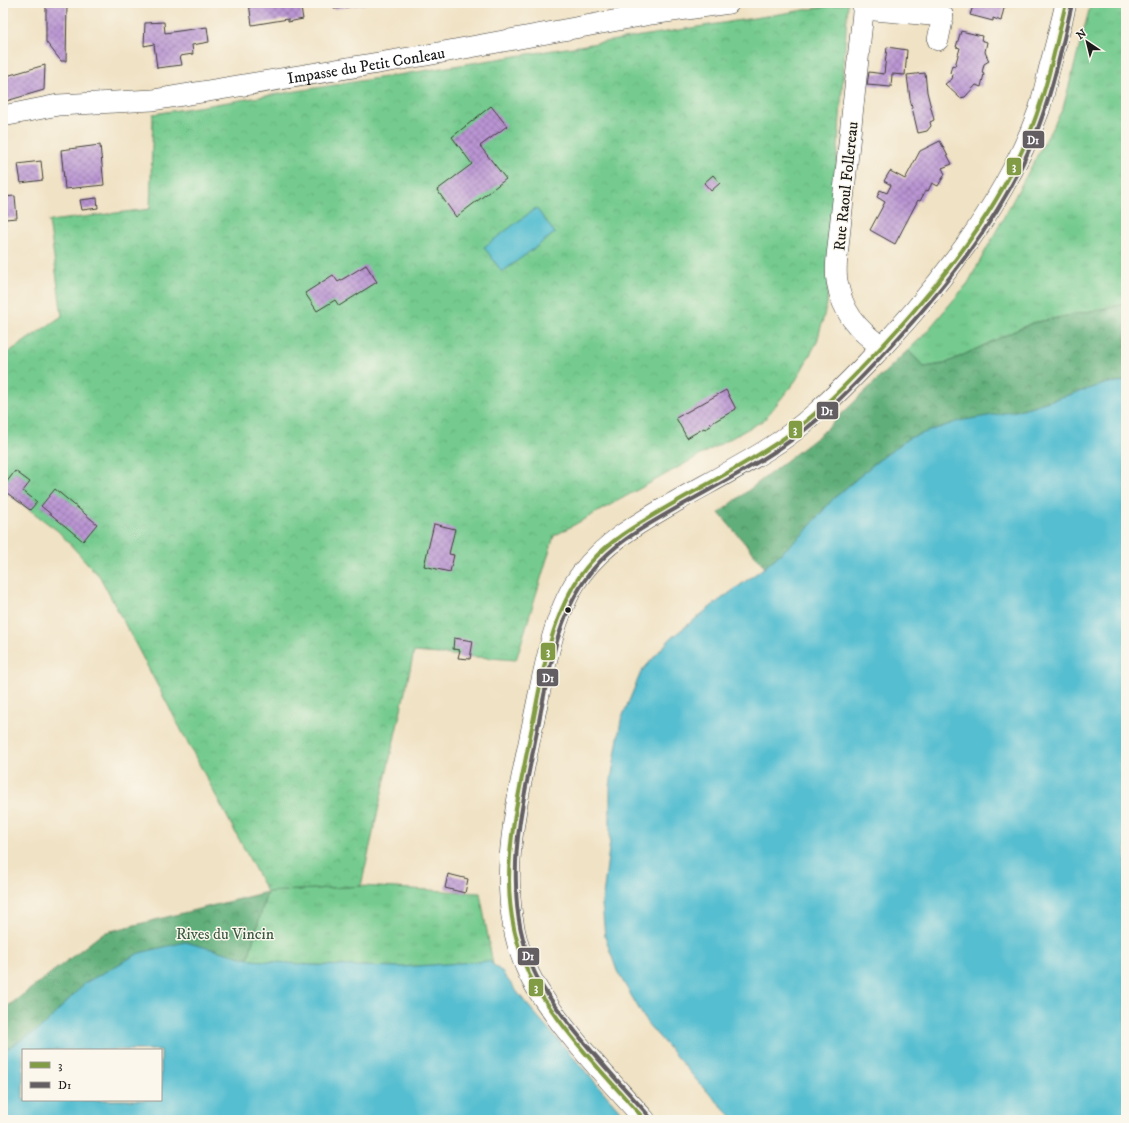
<svg xmlns="http://www.w3.org/2000/svg" width="1129" height="1123" viewBox="0 0 1129 1123" font-family="'IM FELL DW Pica',serif">
	<style>
		.grass { fill: url(#grass-tufts); stroke: #487456 }
		.forest { fill: url(#forest-crowns); stroke: #3e664b }
		.park { fill: url(#park-crowns); stroke: #487456 }
		.water { fill: #54bed0; stroke: #386d76; fill-rule: evenodd }
		.building { fill: url(#building-cross-hatch) }
		.lines { fill: none; stroke-linecap: round; stroke-linejoin: round }
		.minor-casing { stroke: #3c3a35; stroke-width: 22 }
		.minor { stroke: #fff; stroke-width: 21 }
		.bus-1-casing { stroke: #fbf7ec; stroke-width: 7 }
		.bus-2-casing { stroke: #fbf7ec; stroke-width: 7 }
		.bus-1 { stroke: #819c45; stroke-width: 4 }
		.bus-2 { stroke: #635e62; stroke-width: 4 }
		.bus-dot { fill: #1c1c1c; stroke: #fbf7ec; stroke-width: 1.5 }
		.labels { text-anchor: middle; stroke-width: 3; stroke-linejoin: round; paint-order: stroke }
		.street-label { font-size: 16px; fill: #1c1c1c; stroke: #fbf7ec }
		.park-label { font-size: 16px; fill: #3b5944; stroke: #fbf7ec }
		.line-badge { stroke: #fbf7ec; stroke-width: 1.5 }
		.badge-label { font-size: 11px; text-anchor: middle; font-weight: bold; fill: #fff }
	</style>
	<defs>
		<pattern id="grass-tufts" width="24" height="20" patternUnits="userSpaceOnUse"><rect width="24" height="20" fill="#75cb8f"/><path d="M3 7l-1-3M5 7V3M7 7l1-3M15 17l-1-3M17 17v-4M19 17l1-3" fill="none" stroke="#65ae7b"/></pattern>
		<pattern id="forest-crowns" width="20" height="18" patternUnits="userSpaceOnUse"><rect width="20" height="18" fill="#60af7a"/><path d="M2 6a3 3 0 1 1 6 0M12 15a3 3 0 1 1 6 0" fill="none" stroke="#4e8e63"/></pattern>
		<pattern id="park-crowns" width="20" height="18" patternUnits="userSpaceOnUse"><rect width="20" height="18" fill="#75cb8f"/><path d="M2 6a3 3 0 1 1 6 0M12 15a3 3 0 1 1 6 0" fill="none" stroke="#65ae7b"/></pattern>
		<pattern id="building-cross-hatch" width="8" height="8" patternUnits="userSpaceOnUse"><rect width="8" height="8" fill="#b994d2"/><path d="M0 0l8 8M0 8l8-8" fill="none" stroke="#9678aa"/></pattern>
	</defs>
	<rect width="100%" height="100%" fill="#fbf7ec"/>
	<filter id="ink" filterUnits="userSpaceOnUse"><feTurbulence type="fractalNoise" baseFrequency=".025" numOctaves="2"/><feDisplacementMap in="SourceGraphic" scale="8" xChannelSelector="R" yChannelSelector="G"/><feConvolveMatrix kernelMatrix="1 2 1 2 8 2 1 2 1" color-interpolation-filters="sRGB"/></filter>
	<filter id="wash" filterUnits="userSpaceOnUse"><feTurbulence type="fractalNoise" baseFrequency=".012" numOctaves="4" result="noise"/><feDisplacementMap in="SourceGraphic" scale="16" xChannelSelector="R" yChannelSelector="G"/><feGaussianBlur stdDeviation="0.9" result="paint"/><feColorMatrix in="noise" values="0 0 0 0 0 0 0 0 0 0 0 0 0 0 0 0 0 1.4 0 .05"/><feComposite in="paint" operator="in"/></filter>
	<g filter="url(#wash)">
		<rect width="100%" height="100%" fill="#f0e2c4"/>
		<path class="grass" d="M1091,3H1126V304L1032,323L944,364L924,367L908,350L922,337L968,283L1063,108Z
			M361,886L480,893L494,970L243,976L267,892Z"/>
		<path class="forest" d="M1126,304V381L1108,383L1016,411L909,438L875,463L832,500L803,534L765,567L719,513L821,434L908,350L924,367L944,364L1032,323Z
			M267,892L243,976L101,981L3,1063V1010L103,933Z"/>
		<path class="park" d="M848,3L827,304L817,342L796,380L764,420L554,536L516,660L414,652L361,886L267,892L100,577L58,531L3,490V356L62,316L49,221L150,209L153,114Z"/>
		<path class="water" d="M536,208L555,233L502,272L484,247Z
			M1126,381V1120H735L700,1084L647,1023L617,971L605,937L602,904L610,841V786L621,720L641,672L671,638L713,605L765,567L803,534L832,500L875,463L909,438L959,421L1016,411L1108,383Z
			M185,942L253,960L312,965L402,967L489,961L501,971L525,1002L628,1120H3V1051L41,1028L85,983L139,953ZM23,1050H161V1100H23Z"/>
		<g id="blocks">
			<path class="building" d="M46,3H67L66,61H61L46,42Z
				M249,3H300L303,19L288,22V19L252,25Z
				M333,3H366V4L334,9Z
				M974,3H1011L1004,8L1001,21L993,18V21L970,15Z
				M164,22L165,33L207,27L209,42L192,45L193,54L180,56L182,65L157,68L154,44L144,46L145,23Z
				M961,31L982,36L981,40L987,42L985,52L989,61L984,64L982,73L984,74L981,87L976,85L965,97L960,98L945,84L952,79L953,74L950,73L952,65L955,66L960,48L956,47Z
				M887,47L907,50L905,75L892,74L891,87L867,85L869,72L884,74Z
				M45,65L44,90L3,102V77Z
				M925,73L927,92L934,120L930,122L931,126L927,131L918,133L910,99L907,75Z
				M491,106L507,126L480,146L506,179L456,217L437,190L472,164L452,137Z
				M940,141L952,164L942,168L945,174L938,186L932,183L928,191L926,190L920,201L918,200L895,244L870,230L885,202L877,197L880,190L887,193L891,185L884,181L890,171L905,179L920,151Z
				M100,145L104,185L65,189L61,150Z
				M41,161L43,180L21,183L18,164Z
				M713,175L720,183L711,191L704,183Z
				M15,196L17,218L5,219L6,227L3,228V197Z
				M97,198L98,208L82,210L80,200Z
				M366,265L377,282L339,306L335,300L317,311L305,293L333,275L338,282Z
				M726,390L736,409L710,424L711,426L705,429L704,428L687,438L676,418Z
				M15,471L30,482L23,491L37,502L30,510L3,490V487Z
				M55,489L97,524L83,541L41,506Z
				M434,524L455,529L449,554L454,555L450,572L424,566Z
				M454,638L473,641L470,659L458,658L460,650L453,649Z
				M448,874L468,879L465,893L445,888Z"/>
		</g>
	</g>
	<g filter="url(#ink)">
		<use href="#blocks" fill-opacity="0" stroke="#3c3a35" stroke-width="1"/>
		<g class="lines">
			<g class="minor-casing">
				<g id="minor">
					<path d="M864,3L838,247C837,257 835,270 837,281C842,311 857,330 882,347"/>
					<path d="M863,9L943,16L938,40"/>
					<path id="s1" d="M3,116L58,105L153,100L427,55L651,14L729,3"/>
					<path d="M645,1120C614,1085 582,1052 555,1015C546,1002 536,989 529,974C491,894 517,805 533,723C543,677 553,610 582,573C606,541 641,522 675,502C705,485 736,469 765,451C803,428 834,397 865,365C933,295 1006,203 1039,110C1043,97 1046,83 1049,70C1055,48 1061,25 1066,3"/>
				</g>
			</g>
			<use href="#minor" class="minor"/>
			<g class="bus-1-casing">
				<path id="bus-1" d="M645,1120C613,1084 579,1049 551,1009C543,998 535,987 529,974C516,945 509,912 509,880C509,832 521,784 530,737C542,679 550,607 591,562C609,542 633,527 657,513C697,489 738,469 777,443C813,419 844,387 874,355C933,292 991,222 1026,142C1045,99 1055,49 1066,3"/>
			</g>
			<g class="bus-2-casing">
				<path id="bus-2" d="M649,1116C620,1083 590,1052 564,1017C553,1003 541,987 534,971C522,943 516,914 516,884C514,836 526,788 535,741C547,684 555,612 595,567C613,546 637,531 661,517C700,494 742,474 780,448C816,424 847,393 877,361C937,297 998,224 1032,143C1051,99 1061,51 1072,4"/>
			</g>
			<use href="#bus-1" class="bus-1"/>
			<use href="#bus-2" class="bus-2"/>
		</g>
	</g>
	<circle class="bus-dot" cx="568" cy="610" r="3.5"/>
	<g class="labels">
		<g class="street-label">
			<text dy="6" stroke="none"><textPath href="#s1" startOffset="367">Impasse du Petit Conleau</textPath></text>
			<text transform="translate(845 186) rotate(-84)" y="6">Rue Raoul Follereau</text>
		</g>
		<g class="park-label">
			<text x="225" y="939">Rives du Vincin</text>
		</g>
	</g>
	<g class="line-badge">
		<rect x="1022" y="130" width="23" height="19" rx="4" fill="#635e62"/>
		<rect x="1006" y="157" width="16" height="19" rx="4" fill="#819c45"/>
		<rect x="816" y="401" width="23" height="19" rx="4" fill="#635e62"/>
		<rect x="788" y="420" width="15" height="19" rx="4" fill="#819c45"/>
		<rect x="540" y="642" width="16" height="19" rx="4" fill="#819c45"/>
		<rect x="536" y="668" width="23" height="19" rx="4" fill="#635e62"/>
		<rect x="517" y="947" width="23" height="19" rx="4" fill="#635e62"/>
		<rect x="528" y="978" width="16" height="19" rx="4" fill="#819c45"/>
	</g>
	<g class="badge-label">
		<text x="1033" y="144">D1</text>
		<text x="1014" y="170">3</text>
		<text x="827" y="415">D1</text>
		<text x="795" y="433">3</text>
		<text x="548" y="655">3</text>
		<text x="548" y="682">D1</text>
		<text x="528" y="960">D1</text>
		<text x="536" y="991">3</text>
	</g>
	<rect width="1129" height="1123" fill="none" stroke="#fbf7ec" stroke-width="16"/>
	<rect x="22" y="1049" width="140" height="52" fill="#fbf7ec" stroke="#a29f99"/>
	<rect x="30" y="1062" width="20" height="6" fill="#819c45" stroke="#a29f99"/>
	<text x="58" y="1069" font-size="12" fill="#1c1c1c">3</text>
	<rect x="30" y="1082" width="20" height="6" fill="#635e62" stroke="#a29f99"/>
	<text x="58" y="1089" font-size="12" fill="#1c1c1c">D1</text>
	<g transform="translate(1087 42) rotate(325)" stroke="#fbf7ec" stroke-width="3" paint-order="stroke">
	<path d="M0-3L7 15L0 10L-7 15Z" fill="#1c1c1c"/>
	<text y="-6" font-size="11" font-weight="bold" text-anchor="middle" fill="#1c1c1c">N</text>
	</g>
</svg>
